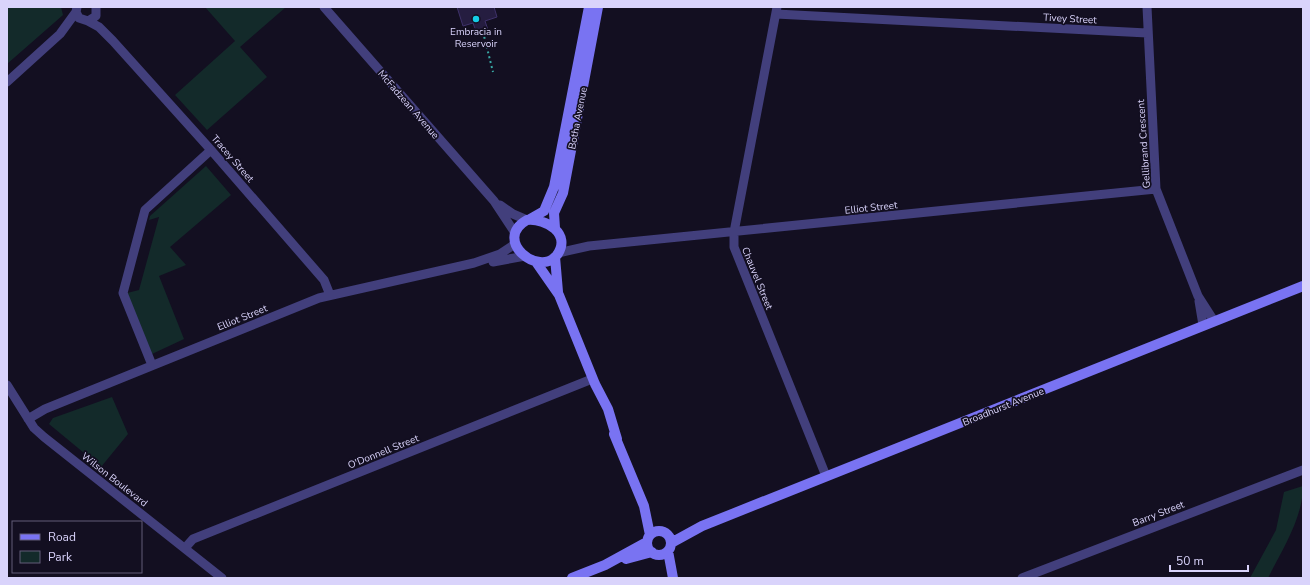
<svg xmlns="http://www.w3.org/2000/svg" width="1310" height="585" viewBox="0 0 1310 585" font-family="'Nunito Sans',sans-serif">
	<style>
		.green { fill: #132a2a }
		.building { fill: #251d40; stroke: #3e316a }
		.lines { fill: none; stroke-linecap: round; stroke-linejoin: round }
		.path { stroke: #39a9a5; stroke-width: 2; stroke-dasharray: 2 3; stroke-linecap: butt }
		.street { stroke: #423f7c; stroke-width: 9 }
		.secondary { stroke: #7973f2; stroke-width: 10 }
		.poi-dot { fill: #15cce6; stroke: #130f21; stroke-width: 1.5 }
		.labels { text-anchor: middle; stroke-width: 3.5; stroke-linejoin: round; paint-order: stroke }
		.street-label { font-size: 10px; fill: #d9d3fb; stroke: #130f21 }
		.poi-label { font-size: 10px; fill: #d9d3fb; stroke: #130f21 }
	</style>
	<rect width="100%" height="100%" fill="#130f21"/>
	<path class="green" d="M7,7H61L63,15L7,64Z
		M205,7H286L240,47L267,77L207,130L175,95L235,41Z
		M206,166L231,195L170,247L186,265L159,276L184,339L152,354L127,293L139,290L159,217L149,220L150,216Z
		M112,397L128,434L101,467L49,424L53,418Z
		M1303,486C1303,518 1282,550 1268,578H1250L1276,530L1284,492Z"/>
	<path class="building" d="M457,7H494L497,17L485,21L488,30L477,34L473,23L463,26Z"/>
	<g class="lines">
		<path class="path" d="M483,32L493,72"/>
		<path class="street" d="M77,7L76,12L79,18L88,21L96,16V7
			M324,7L494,201L515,233
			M777,7L734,232V247L826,476
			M1147,7L1156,189L1198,296L1214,321
			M776,14L1147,33
			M88,21L99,27L113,41L211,150L324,280L330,295
			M7,82L60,34L76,12
			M500,205L513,214L527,220
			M558,253L589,246L1156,189
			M493,262L525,256
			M1199,301L1203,325
			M152,365L123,293L145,210L211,150
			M7,385L34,428L44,437L222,578
			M28,419L45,409L319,298L474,263L500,254L515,244
			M185,548L193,539L592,379
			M1022,578L1303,470"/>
		<path class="secondary" d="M530,219L544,211L554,187L589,7
			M527,220C546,218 572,234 557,255C539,278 492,240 527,220Z
			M555,228L554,213L563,193L598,7
			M555,257L558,292
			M536,262L559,295L595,384L608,409L617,439
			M614,434L644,506L650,535
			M647 543a12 12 0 1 1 24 0a12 12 0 1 1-24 0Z
			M671,543L702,526L1303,286
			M668,551L673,578
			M626,559L652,552
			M572,578L605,565L647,542"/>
	</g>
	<circle class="poi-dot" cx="476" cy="19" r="4"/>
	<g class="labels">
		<g class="street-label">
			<text transform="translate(1070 18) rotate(3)" y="4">Tivey Street</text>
			<text transform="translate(409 104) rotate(49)" y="4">McFadzean Avenue</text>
			<text transform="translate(577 118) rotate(-79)" y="4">Botha Avenue</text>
			<text transform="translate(1143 144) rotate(-94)" y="4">Gellibrand Crescent</text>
			<text transform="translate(233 158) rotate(49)" y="4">Tracey Street</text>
			<text transform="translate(871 207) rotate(-6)" y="4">Elliot Street</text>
			<text transform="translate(758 278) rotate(68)" y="4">Chauvel Street</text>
			<text transform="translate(242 317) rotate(-22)" y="4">Elliot Street</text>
			<text transform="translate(1003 406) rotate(-22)" y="4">Broadhurst Avenue</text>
			<text transform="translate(383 451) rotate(-22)" y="4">O'Donnell Street</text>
			<text transform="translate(115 479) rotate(38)" y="4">Wilson Boulevard</text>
			<text transform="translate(1158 513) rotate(-21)" y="4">Barry Street</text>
		</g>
		<g class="poi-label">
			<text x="476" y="35">Embracia in<tspan x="476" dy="12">Reservoir</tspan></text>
		</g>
	</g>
	<rect width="1310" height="585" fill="none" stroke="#d9d3fb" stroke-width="16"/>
	<rect x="12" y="521" width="130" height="52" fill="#130f21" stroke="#625d78"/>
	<rect x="20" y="534" width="20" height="6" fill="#7973f2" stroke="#625d78"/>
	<text x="48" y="541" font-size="12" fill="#d9d3fb">Road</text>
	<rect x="20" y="551" width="20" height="12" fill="#132a2a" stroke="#625d78"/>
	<text x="48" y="561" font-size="12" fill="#d9d3fb">Park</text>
	<path d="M1170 565v6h78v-6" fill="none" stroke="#d9d3fb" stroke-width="2"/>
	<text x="1176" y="565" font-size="12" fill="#d9d3fb" stroke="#130f21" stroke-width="3" paint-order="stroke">50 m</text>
</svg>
